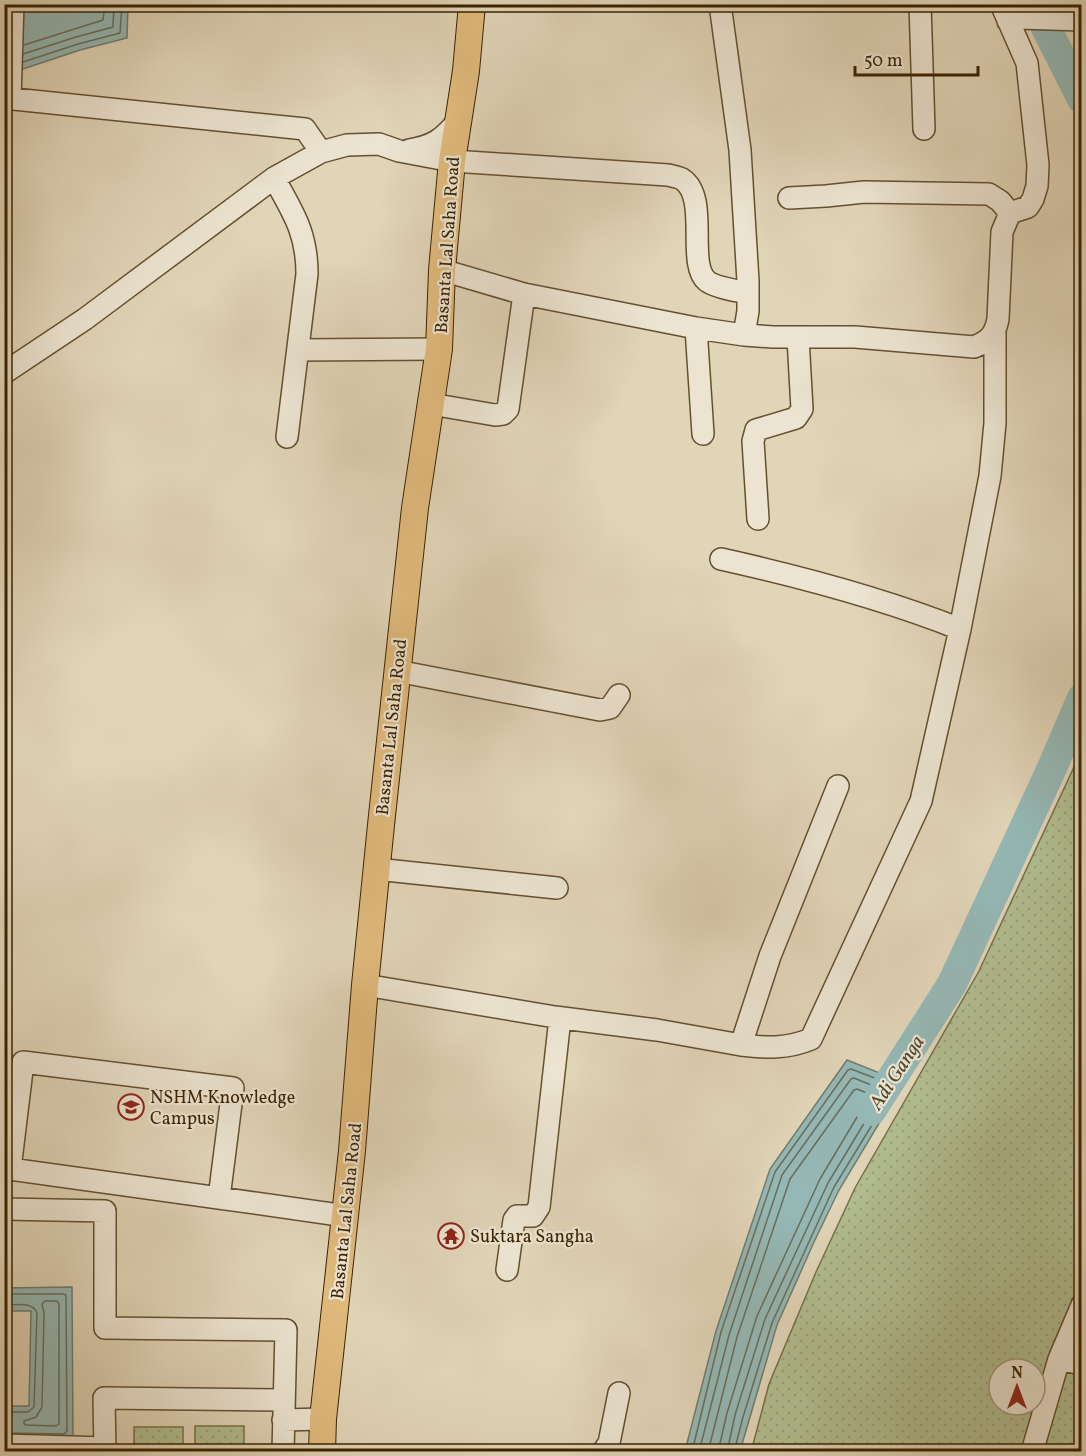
<svg xmlns="http://www.w3.org/2000/svg" width="1086" height="1456" viewBox="0 0 1086 1456" font-family="Vollkorn,serif">
	<style>
		.green { fill: url(#green-dots); stroke: #767048; stroke-width: 1.5; fill-rule: evenodd }
		.water { fill: #95b8b5; stroke: #717c6d; stroke-width: 1.5 }
		.lines { fill: none; stroke-linecap: round; stroke-linejoin: round }
		.shore { stroke: #686e5b; stroke-width: 1.5 }
		.river { stroke: #95b8b5; stroke-width: 30 }
		.minor-casing { stroke: #64502f; stroke-width: 24 }
		.major-casing { stroke: #3a2301; stroke-width: 28 }
		.minor { stroke: #ece4d1; stroke-width: 21 }
		.major { stroke: #e0ba7c; stroke-width: 26 }
		.labels { text-anchor: middle; stroke-width: 4.5; stroke-linejoin: round; paint-order: stroke }
		.street-label { font-size: 18px; fill: #3a2301; stroke: #ece4d1 }
		.poi-label { font-size: 18px; fill: #3a2301; stroke: #ece4d1; text-anchor: start }
		.water-label { font-size: 20px; font-style: italic; fill: #51482e; stroke: #ece4d1 }
	</style>
	<defs>
		<pattern id="green-dots" width="8" height="8" patternUnits="userSpaceOnUse" patternTransform="scale(1.5)"><rect width="8" height="8" fill="#b1bd90"/><path d="M2 2h.1M6 6h.1" fill="none" stroke="#99a27a" stroke-width="1.8" stroke-linecap="round"/></pattern>
	</defs>
	<rect width="100%" height="100%" fill="#e1d5b8"/>
	<filter id="stains"><feTurbulence type="fractalNoise" baseFrequency=".00333" numOctaves="4"/><feColorMatrix values="0 0 0 0 .2 0 0 0 0 .09 0 0 0 0 .02 0 0 0 .5 -.17"/></filter>
	<radialGradient id="worn" r=".72"><stop offset=".6" stop-color="#630" stop-opacity="0"/><stop offset="1" stop-color="#630" stop-opacity=".3"/></radialGradient>
	<path class="green" d="M1081,752V1451L751,1452L769,1384L816,1272L855,1188L979,971ZM999,1369H1035V1405H999Z
		M195,1426H244V1451H195Z
		M134,1427H183V1451H134Z"/>
	<path class="water" d="M4,5H128L127,38L80,50L5,75Z
		M847,1060L905,1083L878,1125L839,1190L814,1242L777,1325L740,1451H685L716,1331L770,1169Z
		M1081,1144V1212L1075,1208V1157Z
		M72,1287L73,1440L5,1438V1406H29L31,1311H5V1288Z"/>
	<g class="lines">
		<path class="shore" d="M24,45L103,20L105,4
			M23,54L76,37L113,27L114,4
			M23,62L78,44L120,33L122,4
			M4,1294H63L66,1295L67,1431L64,1434L4,1433
			M45,1301H57L59,1304V1424L56,1426L26,1425L24,1424V1421L36,1417L42,1407L44,1313L42,1304Z
			M4,1305C15,1305 33,1301 37,1313L34,1407L28,1412H4
			M692,1452L721,1332L775,1172L848,1070L851,1069L893,1085L894,1089L834,1187L772,1323L743,1417L734,1452
			M699,1452L729,1335L782,1175L851,1079L854,1078L881,1089L883,1092L828,1183L765,1319L735,1415L727,1452
			M708,1452L737,1337L790,1179L854,1090L857,1089L867,1093L869,1097L820,1179L757,1316L727,1413L718,1452"/>
		<path class="river" d="M1034,4L1082,99
			M871,1111L952,984L1052,768L1082,698"/>
		<g class="minor-casing">
			<path id="minor" d="M720,4L740,150L748,281V311L744,335
				M920,4L924,129
				M1008,21L1019,18L1082,20
				M4,98L305,129L321,152
				M10,99L13,4
				M409,150C433,146 442,140 458,121
				M274,178C293,213 307,232 307,274L287,437
				M789,198L826,196L864,192L989,194L1000,201L1010,213
				M442,270L524,294L696,328L744,335L773,337H855L974,347C989,341 995,335 998,319L1002,232L1010,213L1028,207L1033,199L1037,186L1038,165L1027,63L1001,4
				M696,328L703,434
				M298,350L439,349
				M4,373L85,319L274,178L321,152L347,145L379,144L399,151L452,161L668,175C672,176 678,177 682,179C710,197 686,264 707,281C714,287 738,291 748,293
				M431,404L495,415L503,414L508,409L524,294
				M758,519L753,441L756,430L796,418L802,409L798,338
				M721,559C802,577 882,598 960,629
				M397,671L600,710L610,708L619,695
				M376,869L557,888
				M365,985L555,1017L657,1030L741,1045L770,956L838,786
				M741,1045C766,1048 787,1049 811,1039L921,801L960,629L990,476L995,423V333
				M219,1198L10,1169L23,1062L233,1088L219,1198L346,1216
				M4,1209L105,1211V1328L286,1330L283,1452
				M507,1270L514,1220L517,1216H533L539,1207L560,1018
				M1059,1359L1082,1364
				M283,1420L323,1419
				M4,1445L105,1448
				M105,1452L104,1398L283,1400
				M603,1452L609,1443L619,1393
				M1032,1452L1059,1359L1082,1305"/>
		</g>
		<g class="major-casing">
			<path id="major" d="M322,1452L323,1419L352,1151L365,985L381,825L415,508L439,349L442,270L452,161L466,71L472,4"/>
		</g>
		<use href="#minor" class="minor"/>
		<use href="#major" class="major"/>
	</g>
	<defs>
		<g id="university-ring" transform="scale(1.35)"><circle r="9.5" fill="#ece4d1" stroke="#8f2418" stroke-width="1.5"/><path d="M0-5L7-2L0 1L-7-2ZM-4 1L0 2.5L4 1V4Q0 6-4 4Z" fill="#8f2418"/></g>
		<g id="temple-ring" transform="scale(1.35)"><circle r="9.5" fill="#ece4d1" stroke="#8f2418" stroke-width="1.5"/><path d="M0-6L5-2H3V0L6.5 2.5H4V6H1.5V3h-3V6H-4V2.5H-6.5L-3 0V-2H-5Z" fill="#8f2418"/></g>
	</defs>
	<g fill-rule="evenodd">
		<use href="#university-ring" x="131" y="1107"/>
		<use href="#temple-ring" x="451" y="1236"/>
	</g>
	<g class="labels">
		<g class="street-label">
			<text transform="translate(447 245) rotate(-86)" y="6">Basanta Lal Saha Road</text>
			<text transform="translate(391 727) rotate(-84)" y="6">Basanta Lal Saha Road</text>
			<text transform="translate(346 1211) rotate(-84)" y="6">Basanta Lal Saha Road</text>
		</g>
		<g class="poi-label">
			<text x="150" y="1103">NSHM Knowledge<tspan x="150" dy="21">Campus</tspan></text>
			<text x="470" y="1242">Suktara Sangha</text>
		</g>
		<g class="water-label">
			<text transform="translate(896 1072) rotate(-57)" y="7">Adi Ganga</text>
		</g>
	</g>
	<rect width="1086" height="1456" fill="none" stroke="#e1d5b8" stroke-width="24"/>
	<rect x="6" y="6" width="1074" height="1444" fill="none" stroke="#3a2301" stroke-width="3"/>
	<rect x="12" y="12" width="1062" height="1432" fill="none" stroke="#3a2301" stroke-width="1.5"/>
	<g transform="translate(1017 1387)"><circle r="28" fill="#ece4d1" stroke="#a5977e" stroke-width="1.5"/>
	<path d="M0-4.5L10 22L0 15L-10 22Z" fill="#8f2418"/>
	<text y="-9" font-size="16" font-weight="bold" text-anchor="middle" fill="#3a2301">N</text>
	</g>
	<path d="M855 66v9h123v-9" fill="none" stroke="#3a2301" stroke-width="3"/>
	<text x="864" y="66" font-size="18" fill="#3a2301" stroke="#ece4d1" stroke-width="4.5" paint-order="stroke">50 m</text>
	<rect width="100%" height="100%" filter="url(#stains)"/>
	<rect width="100%" height="100%" fill="url(#worn)"/>
</svg>
